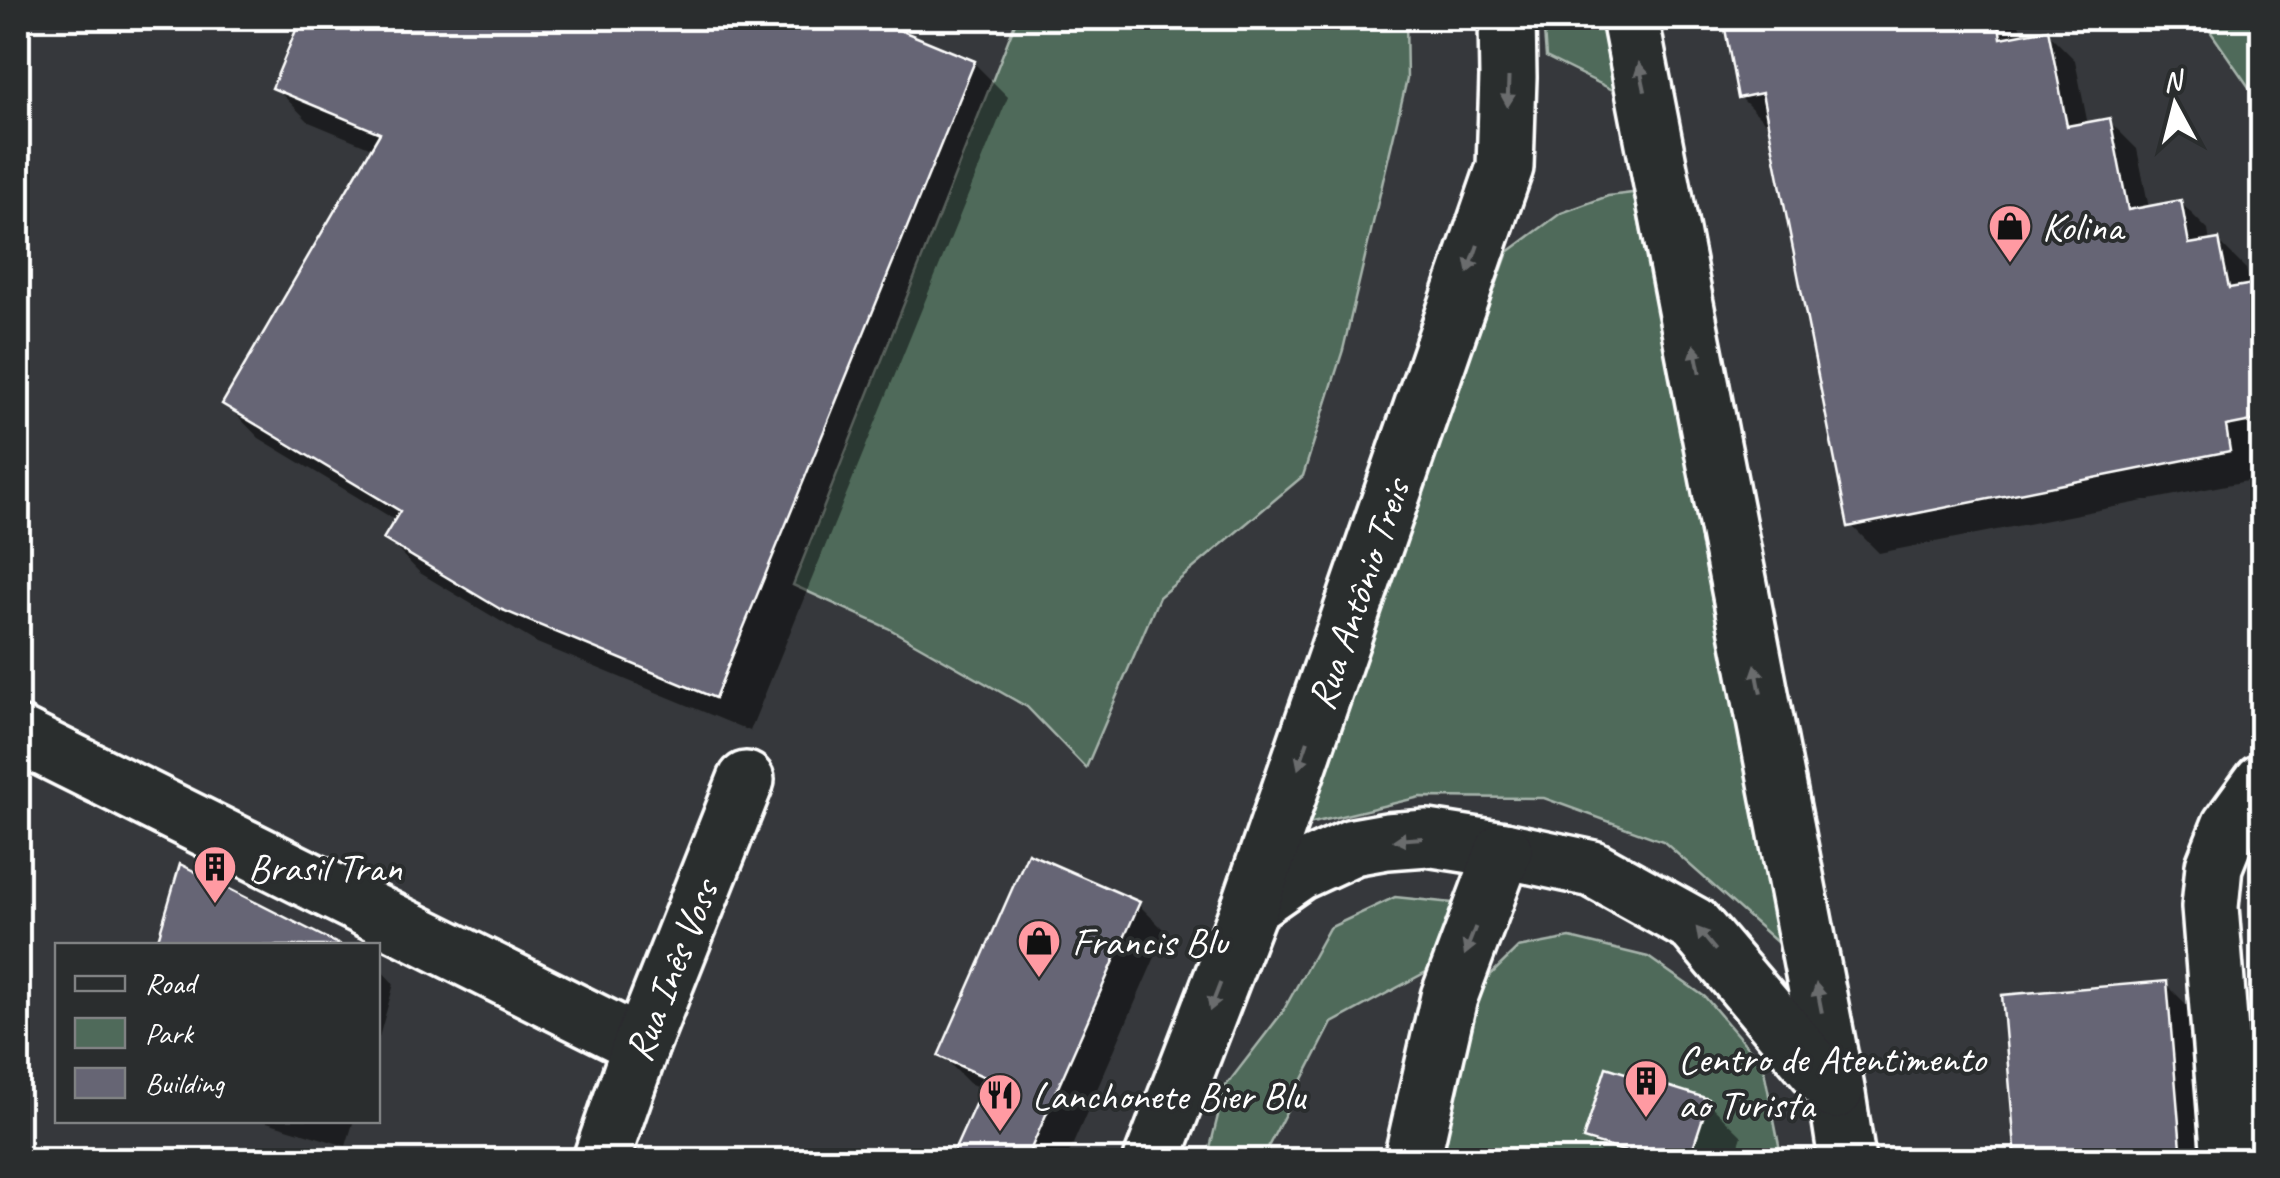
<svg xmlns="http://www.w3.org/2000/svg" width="2280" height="1178" viewBox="0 0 2280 1178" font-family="Caveat,sans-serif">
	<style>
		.green { fill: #4f6a5a; stroke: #a7b4ac; stroke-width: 2.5 }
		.shadow { fill: #0007 }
		.building { fill: #666574; stroke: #fff; stroke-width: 2.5 }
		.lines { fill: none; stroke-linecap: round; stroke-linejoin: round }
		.minor-casing { stroke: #fff; stroke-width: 62 }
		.major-casing { stroke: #fff; stroke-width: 62 }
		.minor { stroke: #2a2d2e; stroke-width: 55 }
		.major { stroke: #2a2d2e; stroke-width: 55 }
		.oneway { fill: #6a6c6d }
		.labels { text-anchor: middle; stroke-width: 8; stroke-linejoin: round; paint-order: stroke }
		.poi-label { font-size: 40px; fill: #fff; stroke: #2a2d2e; text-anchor: start }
		.street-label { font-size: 40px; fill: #fff; stroke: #2a2d2e }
	</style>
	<rect width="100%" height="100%" fill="#36383c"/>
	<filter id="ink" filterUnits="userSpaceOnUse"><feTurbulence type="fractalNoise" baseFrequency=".01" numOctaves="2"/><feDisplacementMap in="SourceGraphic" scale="20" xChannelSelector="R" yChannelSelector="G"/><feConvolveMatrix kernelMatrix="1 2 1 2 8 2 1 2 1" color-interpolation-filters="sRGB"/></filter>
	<g filter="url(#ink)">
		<path class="green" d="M1017,18H1406L1407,79L1343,350L1303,476L1159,597L1086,768L1027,707L888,628L793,585Z
			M1543,18H1602L1615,91L1546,57Z
			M2201,18H2262V106Z
			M1633,193L1788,952L1663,841L1544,798L1420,797L1300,826L1508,252L1561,213L1608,196Z
			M1395,897L1452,903V941L1426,972L1332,1023L1269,1145L1266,1160H1207L1225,1087L1282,1013L1329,928Z
			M1570,938L1648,957L1705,997L1763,1065L1782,1160H1435L1471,994L1518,948Z"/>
		<path class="shadow" d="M304,18H864L974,63L1008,97L750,731L537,643L420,573L386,538L397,521L259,438L225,403L374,149L309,122L275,87Z
			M1726,18H2017L2023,36L2047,32L2075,60L2088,125L2109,121L2137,149L2149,208L2180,202L2208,230L2210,243L2218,241L2246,269L2250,287L2252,286L2262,297V452L2252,454L2257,479L1879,553L1851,525L1771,124L1768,125L1740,97Z
			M1138,904L1166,932L1066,1160H953L985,1090L969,1083L941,1055Z
			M378,967L394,984L378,1041Z
			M2166,984L2194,1012L2206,1160H2018L2005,997Z
			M1707,1102L1742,1136L1734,1160H1608L1586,1138Z
			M260,1120H354L346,1146Z"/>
		<path class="building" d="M301,18H871L975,61L715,698L500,609L383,539L400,511L222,404L380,133L272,88Z
			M1723,18H1998L2001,38L2048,29L2067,126L2110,118L2128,210L2181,200L2189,244L2219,239L2229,288L2253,284L2262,333V341L2253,343L2262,386V419L2226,426L2230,451L1848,527L1762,93L1738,98Z
			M1028,853L1140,902L1026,1160H950L987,1078L938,1056Z
			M180,864L342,946H156Z
			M2167,981L2182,1160H2016L2002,995Z
			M1606,1067L1709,1099L1689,1160H1653L1583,1139Z"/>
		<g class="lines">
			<g class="minor-casing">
				<g id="minor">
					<path d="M18,735L641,1045"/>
					<path id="s1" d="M601,1160L641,1045L746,780"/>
					<path d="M2230,1160L2210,907L2214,866L2230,826L2262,782"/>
				</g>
			</g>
			<g class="major-casing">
				<g id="major">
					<path d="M1630,18L1837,1094L1847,1160"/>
					<path d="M1250,906L1299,872L1353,847L1387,841L1427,838L1504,850L1593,869L1694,925L1835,1091"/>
					<path id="s2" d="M1152,1160L1250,906L1505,167L1508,77L1507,18"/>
					<path d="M1412,1160L1449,997L1504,850"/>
				</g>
			</g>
			<use href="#minor" class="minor"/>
			<use href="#major" class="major"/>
		</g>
		<defs><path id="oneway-solid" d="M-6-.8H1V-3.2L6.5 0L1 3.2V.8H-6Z" transform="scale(2.5)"/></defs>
		<g class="oneway">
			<use href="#oneway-solid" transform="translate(1642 77) rotate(-102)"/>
			<use href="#oneway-solid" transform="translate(1508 92) rotate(92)"/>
			<use href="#oneway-solid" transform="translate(1473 259) rotate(109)"/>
			<use href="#oneway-solid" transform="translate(1697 359) rotate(-101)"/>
			<use href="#oneway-solid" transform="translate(1758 679) rotate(-101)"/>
			<use href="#oneway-solid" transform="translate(1303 755) rotate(109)"/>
			<use href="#oneway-solid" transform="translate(1408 839) rotate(176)"/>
			<use href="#oneway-solid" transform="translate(1706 939) rotate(-130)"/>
			<use href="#oneway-solid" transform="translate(1470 941) rotate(111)"/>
			<use href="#oneway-solid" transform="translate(1215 997) rotate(111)"/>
			<use href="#oneway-solid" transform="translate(1819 998) rotate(-101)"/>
		</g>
	</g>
	<defs>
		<g id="shop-pin" transform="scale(2.25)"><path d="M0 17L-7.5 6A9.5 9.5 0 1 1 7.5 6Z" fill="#ff9aa2" stroke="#2a2d2e"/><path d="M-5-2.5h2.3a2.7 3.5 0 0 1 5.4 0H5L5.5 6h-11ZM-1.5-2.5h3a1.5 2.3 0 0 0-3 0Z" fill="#111"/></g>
		<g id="building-pin" transform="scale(2.25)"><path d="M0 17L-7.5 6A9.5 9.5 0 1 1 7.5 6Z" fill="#ff9aa2" stroke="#2a2d2e"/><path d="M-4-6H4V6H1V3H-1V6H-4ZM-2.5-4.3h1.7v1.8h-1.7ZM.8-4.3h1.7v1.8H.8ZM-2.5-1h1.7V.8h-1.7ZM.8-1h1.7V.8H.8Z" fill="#111"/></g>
		<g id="restaurant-pin" transform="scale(2.25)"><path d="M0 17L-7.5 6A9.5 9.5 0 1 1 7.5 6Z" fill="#ff9aa2" stroke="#2a2d2e"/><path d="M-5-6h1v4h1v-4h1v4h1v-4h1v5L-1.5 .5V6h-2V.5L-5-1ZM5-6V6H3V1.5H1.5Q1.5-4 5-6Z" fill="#111"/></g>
	</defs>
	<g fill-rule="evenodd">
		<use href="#shop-pin" x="2010" y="226"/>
		<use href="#building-pin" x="215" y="867"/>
		<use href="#shop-pin" x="1039" y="941"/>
		<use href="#building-pin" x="1646" y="1081"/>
		<use href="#restaurant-pin" x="1000" y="1095"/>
	</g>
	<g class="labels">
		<g class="poi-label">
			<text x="2042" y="240">Kolina</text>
			<text x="248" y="881">Brasil Tran</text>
			<text x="1072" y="955">Francis Blu</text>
			<text x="1678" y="1072">Centro de Atentimento<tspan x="1678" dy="46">ao Turista</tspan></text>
			<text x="1032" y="1109">Lanchonete Bier Blu</text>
		</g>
		<g class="street-label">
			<text dy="14" stroke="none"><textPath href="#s2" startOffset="602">Rua Antônio Treis</textPath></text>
			<text dy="14" stroke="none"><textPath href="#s1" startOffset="202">Rua Inês Voss</textPath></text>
		</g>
	</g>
	<rect width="2280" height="1178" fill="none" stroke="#2a2d2e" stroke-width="60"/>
	<rect x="30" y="30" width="2220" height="1118" fill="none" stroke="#fff" stroke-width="4" filter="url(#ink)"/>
	<rect x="55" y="943" width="325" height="180" fill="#2a2d2e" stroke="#7f8182" stroke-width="2.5"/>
	<rect x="75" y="976" width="50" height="15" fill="#2a2d2e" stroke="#7f8182" stroke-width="2.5"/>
	<text x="145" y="993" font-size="30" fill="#ffffff">Road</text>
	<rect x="75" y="1018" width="50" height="30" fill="#4f6a5a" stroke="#7f8182" stroke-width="2.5"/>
	<text x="145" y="1043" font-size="30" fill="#ffffff">Park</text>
	<rect x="75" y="1068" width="50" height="30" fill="#666574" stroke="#7f8182" stroke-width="2.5"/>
	<text x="145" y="1093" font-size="30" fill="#ffffff">Building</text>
	<g transform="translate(2175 105) rotate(353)" stroke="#2a2d2e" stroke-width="8" paint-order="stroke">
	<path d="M0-8L18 38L0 25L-18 38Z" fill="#ffffff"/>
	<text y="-15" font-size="28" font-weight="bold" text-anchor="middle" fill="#ffffff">N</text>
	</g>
</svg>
